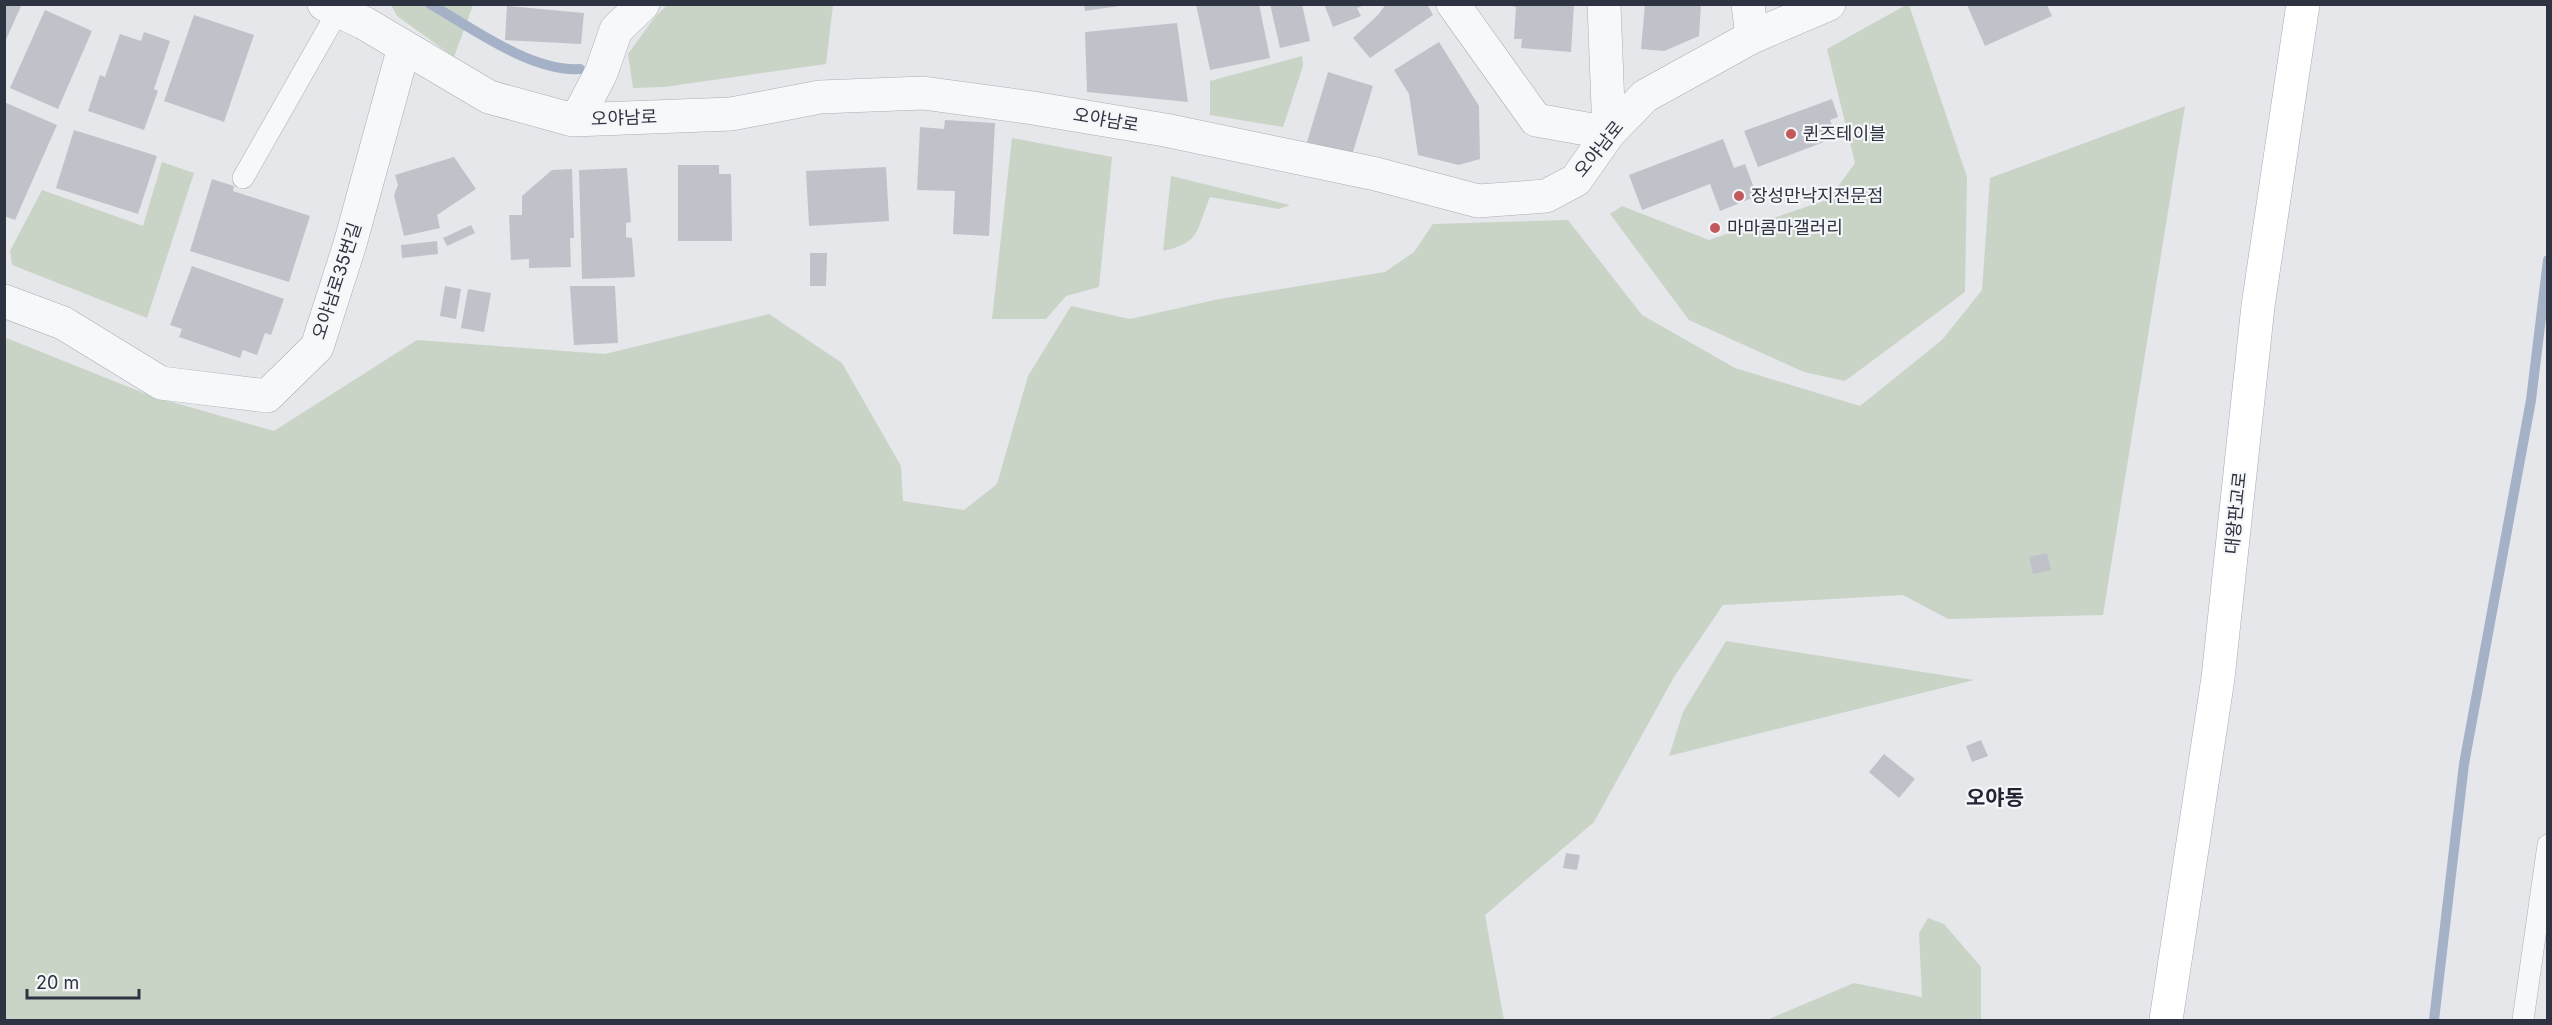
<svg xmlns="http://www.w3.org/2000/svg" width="2552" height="1025" viewBox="0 0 2552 1025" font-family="Inter,'Noto Sans KR',sans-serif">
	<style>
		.green { fill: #c9d4c7 }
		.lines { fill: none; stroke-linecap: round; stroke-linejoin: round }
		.stream { stroke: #a4b1c7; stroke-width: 10 }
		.building { fill: #c0c2ca }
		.lane-casing { stroke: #aaadb5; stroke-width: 22 }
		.street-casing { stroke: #aaadb5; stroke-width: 34 }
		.primary-casing { stroke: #a5aab6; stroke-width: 34 }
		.lane { stroke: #f7f8fa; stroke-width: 21 }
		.street { stroke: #f7f8fa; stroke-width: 33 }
		.primary { stroke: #fff; stroke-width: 33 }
		.poi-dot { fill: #c1595d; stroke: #f5f6f8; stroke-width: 2 }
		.labels { text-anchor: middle; stroke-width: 4.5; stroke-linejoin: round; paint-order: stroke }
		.street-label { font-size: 18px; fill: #2e3342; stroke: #f5f6f8 }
		.poi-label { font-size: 18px; fill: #2e3342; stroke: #f5f6f8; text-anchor: start }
		.quarter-label { font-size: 21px; font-weight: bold; fill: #202433; stroke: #f5f6f8 }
	</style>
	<rect width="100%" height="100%" fill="#e5e7eb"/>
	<path class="green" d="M668,4L833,5L826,64L664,87L633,88L628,54L654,18Z
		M391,5H473L454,57L397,16Z
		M1906,5H1909L1967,177L1965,292L1845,381L1804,372L1689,320L1610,214L1622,206L1709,240L1829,199L1855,163L1827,49Z
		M1302,56L1303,66L1283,127L1210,115V81Z
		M2185,106L2103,615L1948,619L1903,595L1723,605L1674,677L1594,822L1485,915L1504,1020H5L4,337L151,396L274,431L417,340L605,354L769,314L842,363L901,466L903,501L964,510L997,484L1028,376L1071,306L1130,319L1219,299L1385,272L1414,252L1433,224L1568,220L1642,315L1735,368L1860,406L1942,340L1982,290L1990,178Z
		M1012,138L1112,157L1099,287L1066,296L1046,319H992Z
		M162,162L194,173L147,318L12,265L10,251L42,190L143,226Z
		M1171,176L1290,205L1279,209L1210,197C1196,230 1202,242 1163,251Z
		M1726,641L1974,680L1669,756L1683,712Z
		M1928,918L1944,924L1981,967V1020H1767L1854,983L1922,997L1919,933Z"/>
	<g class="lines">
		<path class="stream" d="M430,4C472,28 531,72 580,69
			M2434,1020L2464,764L2531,400L2548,260"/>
	</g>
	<path class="building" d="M4,4H22L4,44Z
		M1084,4H1119V6L1085,11Z
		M1196,4H1259L1270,58L1210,70Z
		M1270,4H1302L1310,41L1280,48Z
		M1324,4H1365V5L1357,8L1361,16L1333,27Z
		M1386,4H1427L1433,15L1370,58L1353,38L1378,15Z
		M1503,4H1574L1571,52L1521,48L1522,39H1514L1516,7Z
		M1645,4H1701L1699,36L1664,51L1641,49Z
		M1967,5H2047L2052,16L1985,46Z
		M507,6L584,13L581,44L505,40Z
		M45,10L92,31L58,109L10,88Z
		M194,15L254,35L224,122L164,101Z
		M1177,23L1188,102L1087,92L1085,32Z
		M144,32L170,41L154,89L158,91L144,130L88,111L100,75L105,77L120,34L141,41Z
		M1439,42L1479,106L1480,159L1459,165L1418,155L1409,94L1394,70Z
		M1328,72L1373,86L1352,155L1307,142Z
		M1832,99L1838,117L1830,120L1837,137L1758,167L1744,131Z
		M4,102L57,125L15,220L4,216Z
		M945,120L995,123L989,236L953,234L955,191L917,190L920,127L944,129Z
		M74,130L157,156L138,214L56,188Z
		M1723,139L1734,168L1745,164L1757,196L1720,211L1710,184L1642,210L1629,175Z
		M454,157L476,189L437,215L440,228L404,236L394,195L398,185L395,175Z
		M678,165H719V174H731L732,241H678Z
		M886,167L889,221L809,226L806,171Z
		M627,168L631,222L626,223V237L632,238L635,277L582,279L579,170Z
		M572,169L574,238H570L571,267L529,268V259L511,260L509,215H522V196L552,170Z
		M212,179L234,186L233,191L310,216L289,282L190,251Z
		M471,225L475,233L447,246L443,238Z
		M437,241L438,254L402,258L401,245Z
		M810,253H827L826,286H810Z
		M192,266L284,299L271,335L265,333L257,355L243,350L240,358L179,337L182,329L170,325Z
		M445,286L461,289L456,319L440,316Z
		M570,286H615L618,343L574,345Z
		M468,289L491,293L484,332L461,328Z
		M2047,553L2051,570L2033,574L2029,557Z
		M1981,740L1988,756L1972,762L1966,746Z
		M1884,754L1915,779L1899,798L1869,772Z
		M1566,853L1580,855L1577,870L1563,868Z"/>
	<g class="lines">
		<g class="lane-casing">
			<path id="lane" d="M243,178L338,11
				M2523,1020L2548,845"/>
		</g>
		<g class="street-casing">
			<path id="street" d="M324,4L364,23L489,97L573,120L731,114L820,97L923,93L1033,108L1165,130L1376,174L1478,201L1546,196L1576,180L1609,133L1645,96L1752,37L1829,4
				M1453,4L1536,120L1609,133L1604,4
				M1748,4L1752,37
				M573,120L579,115L601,73L616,30L643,4
				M4,301L63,323L161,383L267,396L317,347L350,244L404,47"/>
		</g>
		<g class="primary-casing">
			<path id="primary" d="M2166,1020L2218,678L2258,306L2303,4"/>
		</g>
		<use href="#lane" class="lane"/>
		<use href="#street" class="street"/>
		<use href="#primary" class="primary"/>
	</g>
	<g class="poi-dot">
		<circle cx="1791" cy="134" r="6"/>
		<circle cx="1739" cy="196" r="6"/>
		<circle cx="1715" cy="228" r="6"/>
	</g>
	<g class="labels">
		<g class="street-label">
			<text transform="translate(624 118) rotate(-2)" y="6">오야남로</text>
			<text transform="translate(1106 120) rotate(10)" y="6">오야남로</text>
			<text transform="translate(1599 149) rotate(-51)" y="6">오야남로</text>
			<text transform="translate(337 281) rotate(-72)" y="6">오야남로35번길</text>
			<text transform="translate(2236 513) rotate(-84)" y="6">대왕판교로</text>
		</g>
		<g class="poi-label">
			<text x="1803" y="140">퀸즈테이블</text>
			<text x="1751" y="202">장성만낙지전문점</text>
			<text x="1727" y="234">마마콤마갤러리</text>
		</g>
		<g class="quarter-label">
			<text x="1995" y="805">오야동</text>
		</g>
	</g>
	<rect width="2552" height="1025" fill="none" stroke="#2e3342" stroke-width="12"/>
	<path d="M27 989v9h112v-9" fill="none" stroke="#2e3342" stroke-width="3"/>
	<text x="36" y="989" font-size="18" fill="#2e3342" stroke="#f5f6f8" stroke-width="4.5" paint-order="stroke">20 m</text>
</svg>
